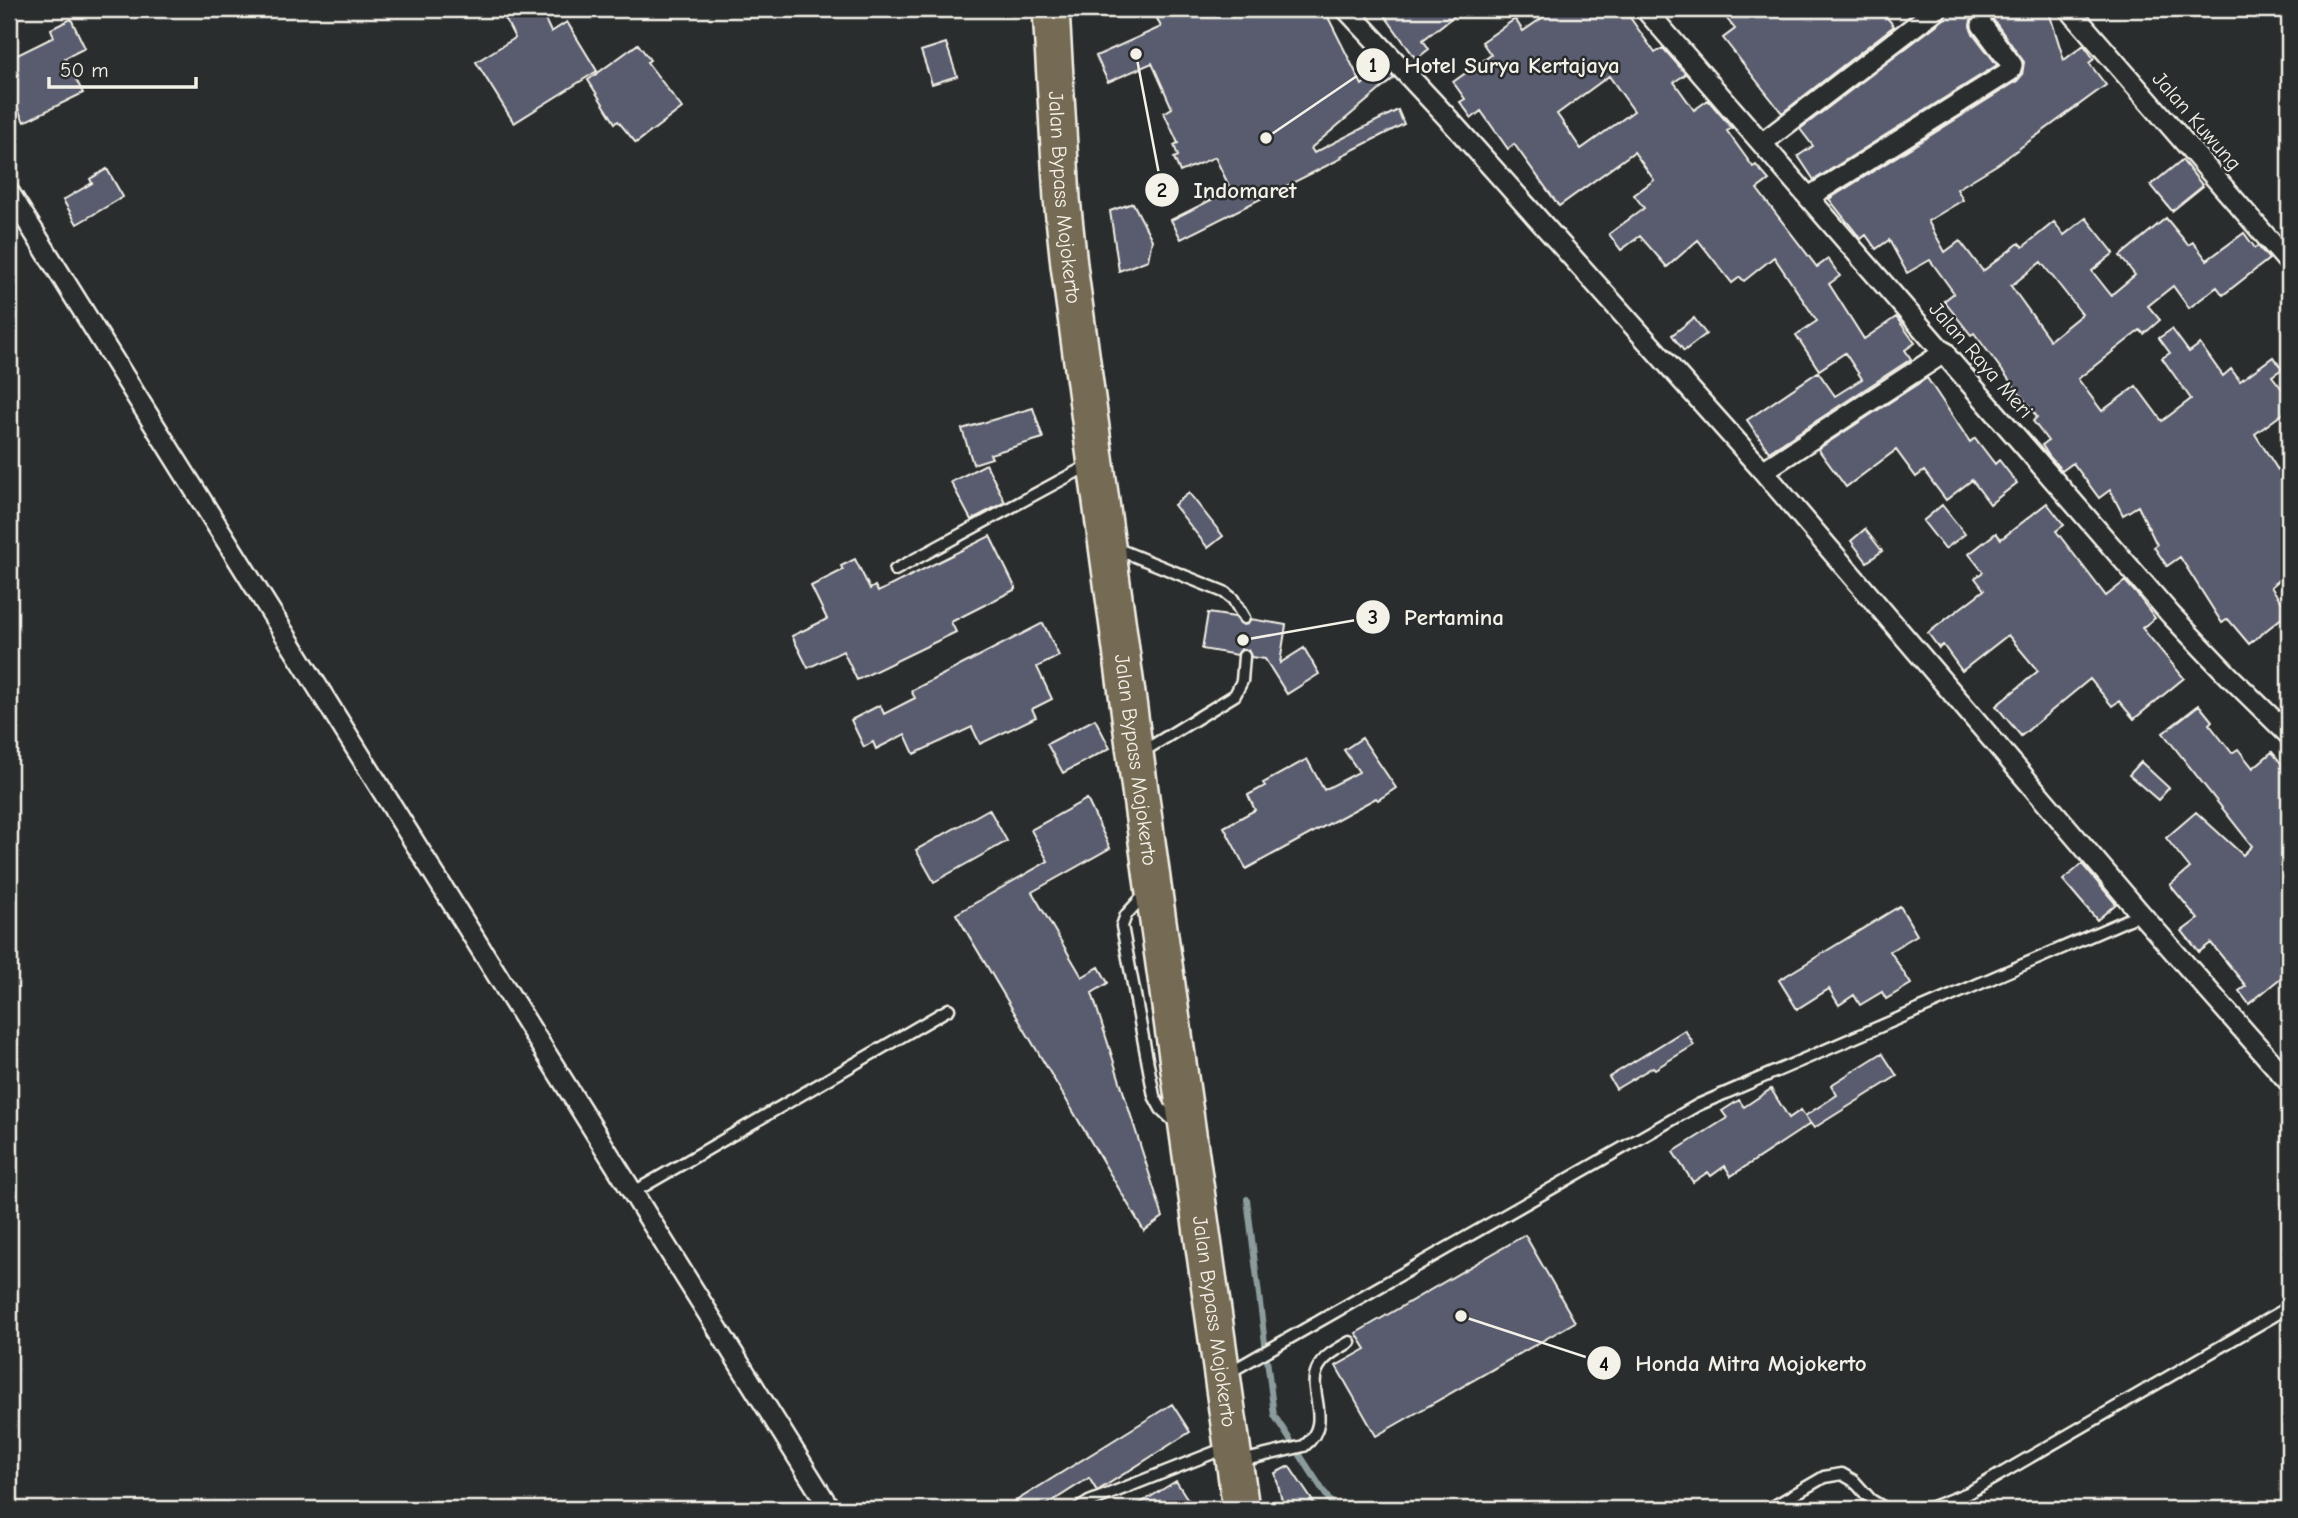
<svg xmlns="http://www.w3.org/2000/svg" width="2298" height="1518" viewBox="0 0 2298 1518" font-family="'Comic Neue',sans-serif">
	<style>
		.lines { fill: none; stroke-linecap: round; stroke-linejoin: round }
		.stream { stroke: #8c9c9c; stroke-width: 6 }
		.building { fill: #585c6e; stroke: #f4f1e8; stroke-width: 2; fill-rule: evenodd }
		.lane-casing { stroke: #f4f1e8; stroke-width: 15 }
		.street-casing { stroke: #f4f1e8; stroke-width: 24 }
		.highway-casing { stroke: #f4f1e8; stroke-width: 40 }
		.lane { stroke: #2a2d2e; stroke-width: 10 }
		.street { stroke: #2a2d2e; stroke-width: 19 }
		.highway { stroke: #746b52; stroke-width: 35 }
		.labels { text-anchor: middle; stroke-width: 5; stroke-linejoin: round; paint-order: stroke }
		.street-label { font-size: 21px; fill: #f4f1e8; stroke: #2a2d2e }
		.leader { fill: none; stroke: #f4f1e8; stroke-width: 2.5 }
		.callout-dot { fill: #f4f1e8; stroke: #2a2d2e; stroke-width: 2.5 }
		.mark-label { font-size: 21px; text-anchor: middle; font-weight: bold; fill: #111 }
		.callout-label { font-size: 23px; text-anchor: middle; font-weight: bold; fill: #f4f1e8; stroke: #2a2d2e; stroke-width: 5; stroke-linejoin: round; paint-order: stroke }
	</style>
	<rect width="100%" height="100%" fill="#2a2d2e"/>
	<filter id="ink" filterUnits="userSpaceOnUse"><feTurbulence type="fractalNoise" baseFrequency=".0143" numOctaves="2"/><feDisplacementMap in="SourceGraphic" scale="14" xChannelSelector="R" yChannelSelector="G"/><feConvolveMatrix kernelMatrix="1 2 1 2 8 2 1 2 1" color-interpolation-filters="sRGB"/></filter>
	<g filter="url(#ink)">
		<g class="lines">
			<path class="stream" d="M9,245V254
				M1247,1199L1274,1415L1335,1509"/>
		</g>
		<path class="building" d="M500,9H540L551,32L567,22L597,71L514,123L476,62L515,38Z
			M1167,9H1324L1362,85L1383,67L1394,78L1311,148L1314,153L1398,110L1404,124L1341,156L1342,158L1181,239L1171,220L1231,190L1215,157L1180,172L1174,158L1178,156L1174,145L1178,143L1164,113L1172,108L1152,63L1108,82L1096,56L1161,27L1155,14Z
			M1380,9H1463L1423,40L1429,49L1416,59Z
			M1555,9H1624L1655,53L1663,48L1686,74L1674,82L1694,110L1708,100L1732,128L1727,131L1753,167L1756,165L1769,180L1757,189L1817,267L1828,259L1840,276L1829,284L1864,339L1896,317L1915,343L1905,350L1911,359L1769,452L1747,420L1818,372L1835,396L1862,379L1845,353L1819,370L1796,335L1817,321L1774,257L1744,281L1740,277L1732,283L1698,240L1667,267L1640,236L1621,250L1609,234L1644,208L1634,195L1654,180L1634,152L1559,206L1514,144L1508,149L1481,111L1472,118L1460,102L1465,99L1453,82L1491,55L1482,42L1515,19L1523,31ZM1609,76L1634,111L1581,149L1557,114Z
			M1719,9H1880L1894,26L1782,113L1723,38L1735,29Z
			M1949,9H2048L2064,60L2084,45L2094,59L2089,63L2106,85L1998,164L1957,189L1963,200L1928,221L1945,252L1960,241L1983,271L2019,243L2023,247L2054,222L2064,235L2086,218L2114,253L2092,271L2111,295L2135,275L2120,256L2166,218L2188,245L2193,242L2207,260L2244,233L2255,248L2258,246L2269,259L2223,295L2217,287L2189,308L2173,286L2148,306L2160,320L2144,334L2140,330L2078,379L2102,411L2136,386L2162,421L2191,399L2162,358L2170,353L2159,338L2172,329L2189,352L2200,344L2223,376L2231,369L2240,381L2273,357L2282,369L2272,376L2289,398V409L2255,434L2278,470L2289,462V572L2271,587L2289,612L2249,644L2228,619L2222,623L2180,557L2167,566L2154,547L2157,545L2138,506L2123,515L2110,490L2099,498L2073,463L2062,471L2049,456L2042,445L2048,441L2033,421L2037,417L1974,333L1971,335L1944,301L1954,293L1930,260L1907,273L1889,240L1876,249L1866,235L1861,239L1829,199L2017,81L2022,75L2024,62L1992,18L1986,14L1980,13L1971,20L1970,26L1972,32L1997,65L1814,180L1798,156L1813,146L1800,129L1944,19ZM2041,262L2082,314L2050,340L2011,286Z
			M71,19L85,48L65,58L83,93L24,122L9,91L14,87L9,76V59L54,37L51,29Z
			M946,43L957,76L932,84L921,51Z
			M638,44L650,60L647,62L682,108L636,143L618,121L615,123L588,80Z
			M2182,160L2203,186L2172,211L2151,185Z
			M107,169L123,197L77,224L63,200L92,183L90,179Z
			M1133,203L1152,240L1148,260L1119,271L1110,211Z
			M1694,318L1706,334L1684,351L1672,335Z
			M1927,378L1970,442L1975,438L1995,464L1999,460L2017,483L1990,504L1972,480L1946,500L1924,471L1916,477L1896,450L1846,487L1818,449Z
			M1033,408L1043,438L990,454L992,458L973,464L962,429Z
			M986,464L1005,502L971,520L951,482Z
			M1189,493L1223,536L1208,548L1174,505Z
			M2047,503L2064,525L2056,531L2106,596L2125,581L2135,592L2155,618L2142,628L2184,678L2134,719L2119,701L2112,706L2090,679L2021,736L1996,706L2038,671L2008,635L1962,671L1943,645L1939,648L1928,633L1984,590L1975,578L1983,572L1969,554L1996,533L2001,539Z
			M1942,505L1965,534L1945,549L1923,521Z
			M1865,529L1882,551L1867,562L1851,541Z
			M990,536L1016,589L951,622L956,632L857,680L843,651L808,668L792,636L827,619L811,586L843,570L841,566L855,559L870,589L875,586L878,592Z
			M1208,613L1235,617L1243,625L1248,624L1251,619L1286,625L1280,663L1304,648L1319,674L1287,694L1265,659L1251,657L1248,650L1241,649L1237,655L1202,649Z
			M1043,623L1059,656L1037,667L1052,699L1032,709L1036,717L980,744L972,727L914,754L905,734L876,749L873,742L864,747L851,720L880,705L884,714L915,698L911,691Z
			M2199,705L2212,721L2209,724L2232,753L2238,749L2253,768L2272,752L2289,773V971L2249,1004L2239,991L2246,986L2211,943L2199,952L2182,931L2198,919L2170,885L2190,868L2166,838L2196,812L2243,855L2252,846L2163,733Z
			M1095,719L1110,748L1063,773L1047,744Z
			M1362,738L1396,788L1378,800L1376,798L1246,869L1224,827L1255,810L1248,795L1265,786L1263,783L1307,759L1324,790L1359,772L1344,750Z
			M2141,762L2169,788L2158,800L2129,775Z
			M1087,799L1110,848L1032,892L1082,977L1099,967L1108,983L1092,993L1163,1217L1144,1231L956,914L1048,861L1031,830Z
			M989,809L1007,841L934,882L916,850Z
			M2082,864L2116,904L2097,920L2063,880Z
			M1900,906L1917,935L1890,951L1911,984L1886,999L1882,992L1860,1005L1854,995L1839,1005L1829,989L1797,1009L1779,980Z
			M1685,1030L1694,1045L1655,1069L1653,1067L1616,1089L1609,1077Z
			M1882,1053L1897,1076L1814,1128L1805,1116L1837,1095L1831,1085Z
			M1771,1089L1789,1118L1801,1110L1810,1124L1731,1176L1725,1166L1711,1176L1708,1172L1693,1182L1673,1152L1727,1118L1722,1111L1739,1100L1744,1107Z
			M1525,1235L1575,1322L1376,1436L1336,1366L1366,1349L1356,1333Z
			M1172,1404L1190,1432L1097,1491L1089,1478L1040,1509H1003Z
			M1289,1466L1318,1509H1284L1275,1473Z
			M1176,1481L1194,1509H1131Z"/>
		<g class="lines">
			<g class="lane-casing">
				<path id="lane" d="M1115,548L1224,592L1233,599L1244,618
					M895,570L1089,465
					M1142,752L1235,695L1242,681L1244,656
					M1146,893L1126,915L1122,926L1154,1096L1161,1109L1177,1124
					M632,1193L949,1009
					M1230,1372L1698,1105L2141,914
					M1241,1461L1304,1446C1334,1423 1307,1393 1317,1370C1323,1356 1338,1349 1350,1342
					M1078,1509L1089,1502L1228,1447
					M1769,1509L1824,1477L1842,1474L1854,1481L1871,1500L1886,1509
					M1927,1509L1968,1493L2289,1307"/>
			</g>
			<g class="street-casing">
				<path id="street" d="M1346,9L1446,116L1763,471L2141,914L2289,1082
					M1645,9L2171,615L2228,675L2289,735
					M2069,9L2289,263
					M1762,143L1937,9
					M9,192L830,1509
					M1809,197L2010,71L2012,65L1982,25
					M1763,471L1945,352"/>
			</g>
			<g class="highway-casing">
				<g id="highway">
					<path id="s1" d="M1051,9L1062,199L1069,265L1153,886L1241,1509"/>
				</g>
			</g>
			<use href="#lane" class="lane"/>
			<use href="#street" class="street"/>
			<use href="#highway" class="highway"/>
		</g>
	</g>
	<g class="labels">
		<g class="street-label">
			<text transform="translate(2197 121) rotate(49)" y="7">Jalan Kuwung</text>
			<text dy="7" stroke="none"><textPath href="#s1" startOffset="189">Jalan Bypass Mojokerto</textPath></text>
			<text transform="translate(1981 360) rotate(49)" y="7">Jalan Raya Meri</text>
			<text dy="7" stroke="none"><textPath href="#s1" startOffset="756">Jalan Bypass Mojokerto</textPath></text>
			<text dy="7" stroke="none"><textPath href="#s1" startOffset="1323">Jalan Bypass Mojokerto</textPath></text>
		</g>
	</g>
	<path class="leader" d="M1266 138L1373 65M1136 54L1162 190M1243 640L1373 617M1461 1316L1604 1363"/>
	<g class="callout-dot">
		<circle cx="1266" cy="138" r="7"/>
		<circle cx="1136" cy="54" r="7"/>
		<circle cx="1243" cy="640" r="7"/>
		<circle cx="1461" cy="1316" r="7"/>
		<circle cx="1373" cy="65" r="18"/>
		<circle cx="1162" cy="190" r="18"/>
		<circle cx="1373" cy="617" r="18"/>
		<circle cx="1604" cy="1363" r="18"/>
	</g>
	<g class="mark-label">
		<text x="1373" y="72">1</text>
		<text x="1162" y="197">2</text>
		<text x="1373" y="624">3</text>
		<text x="1604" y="1371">4</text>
	</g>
	<g class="callout-label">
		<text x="1512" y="73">Hotel Surya Kertajaya</text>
		<text x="1245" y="198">Indomaret</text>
		<text x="1454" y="625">Pertamina</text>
		<text x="1751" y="1371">Honda Mitra Mojokerto</text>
	</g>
	<rect width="2298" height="1518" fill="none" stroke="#2a2d2e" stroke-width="35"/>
	<rect x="18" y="18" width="2263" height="1483" fill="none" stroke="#f4f1e8" stroke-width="2.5" filter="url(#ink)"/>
	<path d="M49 77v10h147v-10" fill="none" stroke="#f4f1e8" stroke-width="3.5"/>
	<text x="60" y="77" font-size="21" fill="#f4f1e8" stroke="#2a2d2e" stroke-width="5" paint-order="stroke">50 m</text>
</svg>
